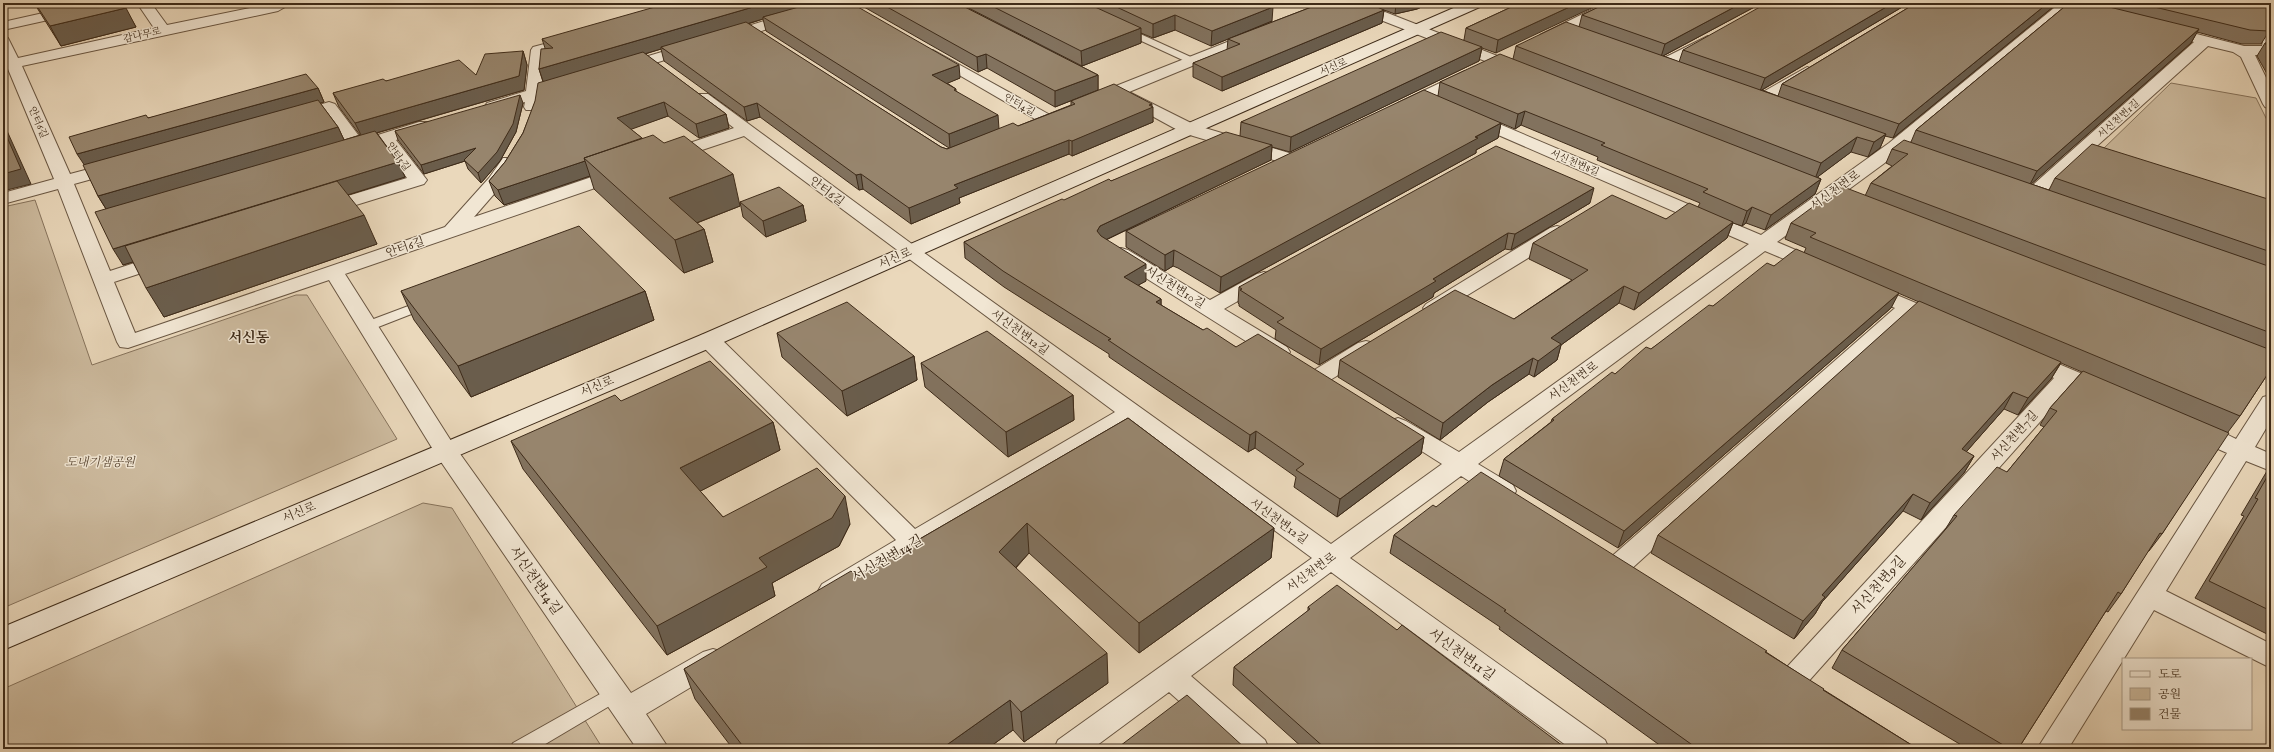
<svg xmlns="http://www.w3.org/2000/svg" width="2274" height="752" viewBox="0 0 2274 752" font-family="'IM FELL English','Noto Serif KR',serif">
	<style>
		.green { fill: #cdbb9f; stroke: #86735c }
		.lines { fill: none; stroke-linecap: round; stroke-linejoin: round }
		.lane-casing { stroke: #695642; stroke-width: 2 }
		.street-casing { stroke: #695642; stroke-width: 2 }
		.secondary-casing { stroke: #3e2b19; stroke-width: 2 }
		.lane { fill: #f1e6d3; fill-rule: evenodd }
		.street { fill: #f1e6d3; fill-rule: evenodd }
		.secondary { fill: #f1e6d3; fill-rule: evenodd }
		.wall { fill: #82725e; stroke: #3e2b19; fill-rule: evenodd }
		.shaded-wall { fill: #6a5d4c; stroke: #3e2b19 }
		.building { fill: #97856d; stroke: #3e2b19 }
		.labels { text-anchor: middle; stroke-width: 3; stroke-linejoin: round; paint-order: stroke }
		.far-street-label { font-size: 10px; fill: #3e2b19; stroke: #f1e6d3 }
		.street-label { font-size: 12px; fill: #3e2b19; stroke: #f1e6d3 }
		.park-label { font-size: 12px; font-style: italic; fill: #5b4834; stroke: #f1e6d3 }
		.quarter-label { font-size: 14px; font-weight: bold; fill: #3e2b19; stroke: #f1e6d3 }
		.near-street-label { font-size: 14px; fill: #3e2b19; stroke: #f1e6d3 }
	</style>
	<rect width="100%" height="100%" fill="#ead8bb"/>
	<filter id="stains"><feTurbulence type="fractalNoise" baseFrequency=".005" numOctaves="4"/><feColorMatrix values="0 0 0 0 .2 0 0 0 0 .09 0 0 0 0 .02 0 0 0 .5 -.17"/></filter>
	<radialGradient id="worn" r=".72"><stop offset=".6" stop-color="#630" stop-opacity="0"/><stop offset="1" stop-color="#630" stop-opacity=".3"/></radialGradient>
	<path class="green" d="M2171,83L2256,98L2271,128V207L2101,151Z
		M35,200L92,365L296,295H307L397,439L3,608V207Z
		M423,503L452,508L603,749H3V689Z"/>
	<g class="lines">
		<g class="lane-casing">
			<path id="lane" d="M1125,27L1193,58L1195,60L1193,62H1187L1122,32V28Z
				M427,299L433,303L432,306L373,329H363L361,326L363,323Z
				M616,685L623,688L625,693L623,698L537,749H510L513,743Z"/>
		</g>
		<g class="street-casing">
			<path id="street" d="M88,3H114L107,7L3,30V22Z
				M137,3H151L167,25L270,4L269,3H283L285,7L278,11L22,66L70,174L115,162L121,163L124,167L121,171L74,184L110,271L165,253L172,255L175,259L172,263L114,282L135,333L445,227L489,178L503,158H515L518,162L501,186L474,217L615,169H627L630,173L627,177L345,274L453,444L631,693L703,652L713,649L723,652L727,660L723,668L646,714L669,749H637L437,456L329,280L128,348L120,347L117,342L58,189L3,204V193L54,179L8,69L3,71V37L8,38L18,58L154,28Z
				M823,3H845L843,6L732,40L727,41L720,37L722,34Z
				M1343,3H1362L1523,66L1526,69L1523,72H1513L1345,6Z
				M1605,3H1623L1621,6L1550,41H1540L1538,38L1540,35Z
				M2060,3H2075L1901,151L1777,242L1824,262L1827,266L1824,270L1817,272L1810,270L1765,251L1478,464L1513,485L1516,491L1513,497C1494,502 1477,485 1461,476L1350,558L1605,740L1609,749H1571L1331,572L1191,676L1265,740L1269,749H1233L1169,692L1092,749H1054L1058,740L1312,558L1130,424L840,598L831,601L822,598L818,591L822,584L896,540L701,345L698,340L701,335L709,334L717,335L915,529L1115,412L744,136L669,161L663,160L660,156L663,152L734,128L694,97L696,94H708L916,247L1331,544L1442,464L1390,431L1386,426L1390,421L1398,418L1406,421L1459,452L1749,244L1466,121L1464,118L1466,115H1478L1761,235L1889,143Z
				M2165,26L2244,46H2262L2264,36L2271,32V55H2255L2271,88V109L2265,107L2263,104L2241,57L2233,52L2208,46L2038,199H2026L2023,195L2026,191L2194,42L2160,33L2158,30L2160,27Z
				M1255,31L1262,35L1260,38L1129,92L1195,125L1299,156L1302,160L1299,164H1287L1183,133L1121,99L1120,95L1100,103H1088L1086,100L1088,97Z
				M574,36L579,37L581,40L579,43L545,53L543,87L566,80L572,82L574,85L572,88L541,97L538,110H526L524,107L525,102L493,111L487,109L485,106L487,103L526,91L531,50L533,47Z
				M1708,36L1715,40L1713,43L1668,67H1658L1655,64L1658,61Z
				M692,43L697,44L699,47L697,50L623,73L618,71L615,68L618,65Z
				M933,50L1052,116L1054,119L1052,122H1040L928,57L926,54L928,51Z
				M1807,67L1812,69L1815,72L1812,75L1768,102H1756L1754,99L1756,96Z
				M1465,71L1470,73L1473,76L1470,79L1410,109H1398L1396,106L1398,103Z
				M329,102L335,104L362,140L419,122H431L433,126L431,130L396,140L427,180L424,184L330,213L324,215L318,213L315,209L318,205L407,178L382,144L353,153L347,152L344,148L348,144L325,113L295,122L289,120L287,117L289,114Z
				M1557,226L1564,228L1566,232L1564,236L1440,312L1433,314L1426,312L1423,308L1426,304L1550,228Z
				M1121,248L1128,250L1210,300L1257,274L1264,272L1271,274L1274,278L1271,282L1224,309L1287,347L1290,352L1287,357L1279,359L1271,357L1114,258L1111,254L1114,250Z
				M1868,283L1947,316L1950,320L1947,324L1940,326L1933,324L1911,315L1629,571L1620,574L1611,571L1607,564L1611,557L1895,308L1861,293L1858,289L1861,285Z
				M1366,341L1374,343L1377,348L1374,353L1327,382L1319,384L1311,382L1308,377L1311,372L1358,343Z
				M2030,352L2111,386L2114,391L2111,396L2103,398L2095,396L2072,386L1807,683L1797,687L1787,683L1783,675L1787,667L2054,378L2022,364L2019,359L2022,354Z
				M2271,395V420L2255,447L2271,454V471L2246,461L2166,591L2271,644V668L2154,610L2068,749H2037L2227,453L2187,435L2183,430L2187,425C2203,420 2221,432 2236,439L2263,397Z"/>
		</g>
		<g class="secondary-casing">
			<path id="secondary" d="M1465,3H1484L1482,6L717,345L3,650V627L701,335Z"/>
		</g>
		<use href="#lane" class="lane"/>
		<use href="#street" class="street"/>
		<use href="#secondary" class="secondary"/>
	</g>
	<path class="wall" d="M34,3H122L136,27L61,46Z
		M851,3L960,78L947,83L956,89V91L999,129L1018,126L1071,105V101L1152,106L1153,122L1072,156L1069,154L959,198L960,203L911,224L863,189L859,190L760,117L747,121L664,61L661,49L645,54L726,114L729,128L699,138L668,116L630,129L642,138L740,206L697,223L704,229L713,262L684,273L594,189L590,176L504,205L495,196L489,181L505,162L523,133L543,82L539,69L545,48L542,39ZM763,19L766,31L949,148L947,149L941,147L748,24Z
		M857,3H957L1098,75V90L1055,107L987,68L978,72Z
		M959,3H1154L1161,6L1272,21L1211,46L1175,30L1153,38L1141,33V43L1082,66Z
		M1322,3H1430L1417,9L1395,14L1384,10L1382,23L1222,91L1193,77V63L1227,50L1228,39Z
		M1520,3L1496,53L1482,48L1479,61L1290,152L1272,147L1271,160L1106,240L1146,281L1138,285L1161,299V305L1203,330L1236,347L1424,437L1421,454L1337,517L1294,487L1296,477L1255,448L1248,452L1109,357V354L1004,287L965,258L964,242L1111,181L1240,136L1241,122L1464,40L1466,28Z
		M1607,3H1762L1663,56L1679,62L1683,50L1909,3L1762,90L1778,96L1782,84L1916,3H2055L2053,7L1893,138L1885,136L1880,148L1868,157L1851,152L1817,177L1821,179L1815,194L1765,230L1746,223L1742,226L1733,223L1727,238L1634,310L1619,303L1561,345L1557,360L1534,377L1529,374L1488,402L1440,440L1338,377L1340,360L1514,319L1572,280L1529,259L1533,243L1666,219L1698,207L1700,203L1597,160L1598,157L1521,125L1515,129L1501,123L1498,138L1476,150V153L1220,293L1178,268L1173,266L1165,271L1126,247V231L1438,96L1440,82L1513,59L1516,46L1579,27L1582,15Z
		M2069,3H2271V32L2268,33L2261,44H2242L2197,32L2191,43L2031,184L2049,190L2055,178L2271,200V369L2240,416L2228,432L2162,534L2149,551H2148L2121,594L2108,612L2106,611L2018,749H1968L1832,668L1842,650L1945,530L1954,515L2007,472L2044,427L2040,425L2050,408L2082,372L2061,363L2051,379L2018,415L2004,409L1966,452L1974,456L1964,473L1921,520L1903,511L1822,602L1815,614L1794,639L1651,553L1658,535L1919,302L1898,293L1891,308L1618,548L1499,476L1504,459L1551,422L1552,419L1615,374L1713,306L1774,266L1804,253L1806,248L1785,239L1791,223L1865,196L1871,183L1892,166L1886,163L1892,149L1911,142L1916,130Z
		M2265,43H2271V81L2257,56Z
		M523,51L527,65L524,90L377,133L398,162L405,177L348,195L377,244L164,317L133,262L123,265L106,209L98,196L84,165L148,118L318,88L324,102L320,103L338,127L344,140L360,135L339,107L333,93L386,81L476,75Z
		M523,103L516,132L500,161L481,183L468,169L465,161L424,174L398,140L395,131Z
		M740,202L803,205L806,221L766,237L743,217Z
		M1590,203L1511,250L1505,249L1434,293L1433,297L1319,365L1275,339L1276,330L1239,306V304L1238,303L1239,287Z
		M401,291H645L654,320L471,397L414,320Z
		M777,333L914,356L917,380L847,416L782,357Z
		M921,363L1073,395L1074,420L1008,457L925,387Z
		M1128,418L1274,528L1271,558L1139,653L1029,553L1016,568L1108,683L1024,742L1013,730L987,749H733L695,699L684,669L856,576Z
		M773,422L780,450L700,491L723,517L850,524L839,546L772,583L775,596L667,655L523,469L511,441Z
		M2271,466V636L2195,598L2244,516L2241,515L2267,471Z
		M1436,507L1766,652L1824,690L1918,749H1665L1499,629L1500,627L1390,553L1394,535Z
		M1308,607L1397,630L1567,749H1304L1233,685L1234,667L1308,611Z"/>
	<path class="shaded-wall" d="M767,3H818L763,17V19L663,49L661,47V49L544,84L539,69Z
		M1396,3H1430L1417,9L1395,14Z
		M1578,3H1602L1496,53L1498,40Z
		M1742,3H1762L1661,57L1665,44Z
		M1893,3H1909L1760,91L1765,78Z
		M2048,3H2055L2053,7L1893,138L1899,124Z
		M1273,7L1272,21L1211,46L1212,31Z
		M126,8L136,27L61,46L50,26Z
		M1384,10L1382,23L1222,91V77Z
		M1175,15V30L1153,38V24Z
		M2271,22V32L2268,33L2269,31Z
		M1141,28V43L1082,66L1081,51Z
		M2199,29L2191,43L2029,186L2037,171Z
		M1482,47L1479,61L1290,152L1291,137Z
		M523,51L527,65L524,90L362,137L355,123L519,76Z
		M986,54L987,68L978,72L977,57Z
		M959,65L960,78L934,89L932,75Z
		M1098,75V90L1055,107V91Z
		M318,88L324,102L87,169L77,154Z
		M520,95L523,103L516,132L500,161L481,183L478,173Z
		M664,102L668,116L621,133L617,118Z
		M757,103L760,117L747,121L744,107Z
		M1152,104V108L1153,107V122L1072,156V141Z
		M1525,111L1521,125L1515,129L1518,114Z
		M726,114L729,128L699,138L696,124Z
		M998,115L999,129L950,148L949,134Z
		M3,122L31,184L3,191Z
		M1501,123L1498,138L1476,150V153L1220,293L1221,277Z
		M338,127L345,142L108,212L98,196Z
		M1886,134L1880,148L1868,157L1874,142Z
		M1857,137L1851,152L1815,179L1821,163Z
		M1069,140V154L959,198L960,203L911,224L909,208L954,185Z
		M1272,145L1271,160L1101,242L1097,231L1100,226Z
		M476,148L464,160L465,161L424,174L421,165Z
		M585,161L590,176L504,205L498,190Z
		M398,162L405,177L123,265L113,249Z
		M733,174L740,206L678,230L669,198Z
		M861,174L863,189L859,190L856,175Z
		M1821,179L1815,194L1765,230L1771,215Z
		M1594,188L1590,203L1511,250L1515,234Z
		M803,205L806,221L766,237L763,221Z
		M1752,207L1746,223L1742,226L1747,211Z
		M364,215L377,244L164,317L146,288Z
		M1733,222L1727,238L1634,310L1639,293Z
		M704,229L713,262L684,273L675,240Z
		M1508,233L1505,249L1434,293L1433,297L1319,365L1321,349L1433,279Z
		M1174,250L1173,266L1165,271V255Z
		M1146,264V281L1124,293V277Z
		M1624,286L1619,303L1561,345L1557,360L1534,377L1538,361L1551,338Z
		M645,291L654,320L471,397L458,366Z
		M1899,293L1891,308L1618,548L1624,531Z
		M1161,299V315L1156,302Z
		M914,356L917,380L847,416L842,391Z
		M1533,358L1529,374L1488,402L1440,440L1443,423L1492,385Z
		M2061,362L2051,379L2018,415L2028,398Z
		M2013,392L2004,409L1953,467L1962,449Z
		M1073,395L1074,420L1008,457L1006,432Z
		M773,422L780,450L689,497L680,468Z
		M1256,431L1255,448L1248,452L1250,435Z
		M1424,437L1421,454L1337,517L1340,499Z
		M1974,456L1964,473L1921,520L1930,503Z
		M1913,494L1903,511L1822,602L1815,614L1794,639L1803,621L1822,595Z
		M845,496L850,524L839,546L772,583L775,596L667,655L657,626L759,558Z
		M1027,523L1029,553L1002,582L999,552Z
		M1274,528L1271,558L1139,653V623Z
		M1107,653L1108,683L1024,742L1021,712Z
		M1010,700L1013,730L987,749H941Z"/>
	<path class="building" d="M35,3H122L126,8L50,26Z
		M669,3H767L539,69L541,49L553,48L542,39Z
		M813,3H851L959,65L932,75L956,89L954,90L998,115L949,134L763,17Z
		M880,3H957L1098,75L1055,91L986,54L977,57Z
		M986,3H1095V7L1141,28L1081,51Z
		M1108,3H1154L1161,6L1169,3H1263L1273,7L1212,31L1175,15L1153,24Z
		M1322,3H1368L1384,10L1222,77L1193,63L1240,44L1228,39Z
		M1520,3H1578L1498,40L1466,28Z
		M1607,3H1742L1665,44L1582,15Z
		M1767,3H1893L1765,78L1683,50Z
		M1916,3H2048L1899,124L1782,84Z
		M2069,3H2093L2199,29L2037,171L1916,130Z
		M2138,3H2271V22L2269,31L2250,30Z
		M746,22L941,147L947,149L1013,123L1018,126L1075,104L1071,101L1114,84L1152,104L1149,105L1153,107L1072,141L1069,140L954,185L958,188L909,208L861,174L856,175L757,103L744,107L661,47Z
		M1566,22L1886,134L1874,142L1857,137L1821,163L1516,46Z
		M1441,32L1482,47L1291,137L1241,122Z
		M2265,43H2271V53Z
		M523,51L519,76L355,123L333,93L383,79L386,81L459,60L476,75L485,54Z
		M643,52L726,114L696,124L664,102L617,118L642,138L584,158L585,161L498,190L489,181L505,162L523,133L535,101L538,83Z
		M1500,54L1821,179L1771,215L1752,207L1747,211L1703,192L1708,189L1601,145L1605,143L1525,111L1518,114L1440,82Z
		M306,74L318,88L77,154L69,137L146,115L148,118Z
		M1424,90L1501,123L1475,137L1478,138L1221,277L1178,252L1174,250L1165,255L1126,231Z
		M520,95L513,124L497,152L478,173L464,160L476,148L421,165L395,131Z
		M318,100L338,127L98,196L83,165Z
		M3,128L21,169L3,174Z
		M375,131L398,162L113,249L95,212Z
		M1226,132L1272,145L1100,226L1097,231L1101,236L1146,264L1124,277L1161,299L1156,302L1203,330L1207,328L1236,347L1258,334L1424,437L1340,499L1296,470L1304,464L1256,431L1250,435L1108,340L1111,339L1003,271L964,242L1062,199L1064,200L1109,179L1111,181Z
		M653,135L664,143L684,136L733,174L669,198L704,229L675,240L584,158Z
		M1904,140L2271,267V333L1871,183L1908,154L1892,149Z
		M2092,144L2271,200V252L2055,178Z
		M1496,146L1594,188L1515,234L1508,233L1433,279L1436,281L1321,349L1277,322L1284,318L1240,290L1242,289L1239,287Z
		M337,181L364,215L146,288L125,246Z
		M1841,186L2271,350V369L2240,416L1810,237L1816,233L1791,223Z
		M779,187L803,205L763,221L740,202Z
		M1612,195L1666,219L1689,203L1733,222L1639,293L1624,286L1551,338L1561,344L1538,361L1533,358L1492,385L1443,423L1340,360L1455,290L1514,319L1588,270L1533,243Z
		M579,226L645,291L458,366L401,291Z
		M1796,249L1899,293L1624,531L1504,459L1554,420L1552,419L1589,390L1612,372L1615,374L1646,347L1651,349L1709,305L1713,306L1767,263L1774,266Z
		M1919,301L2061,362L2028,398L2013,392L1962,449L1974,456L1930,503L1913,494L1822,595L1825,597L1803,621L1658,535Z
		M847,302L914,356L842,391L777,333Z
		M987,331L1073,395L1006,432L921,363Z
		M710,361L773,422L680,468L723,517L817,468L845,496L832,518L759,558L767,567L657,626L511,441L615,395L621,401Z
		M2083,371L2229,433L2162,534L2160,533L2121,594L2118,592L2018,749H2010L1842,650L1957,516L1954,515L1997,467L2007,472L2057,411L2050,408Z
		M1128,418L1274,528L1139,623L1027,523L999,552L1107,653L1021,712L1010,700L941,749H745L684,669L851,571L856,576Z
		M2271,470V611L2209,581L2258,499L2255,498Z
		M1481,472L1767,651L1765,652L1824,689L1823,690L1918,749H1698L1504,611L1506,610L1394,535L1433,505L1436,507Z
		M1337,585L1397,630L1402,625L1567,749H1331L1329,747L1326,749L1234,667L1310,609L1308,607Z
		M1187,695L1246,749H1116Z"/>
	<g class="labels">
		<g class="far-street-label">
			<text transform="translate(142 34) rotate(-13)" y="4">감나무로</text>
			<text transform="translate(1333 66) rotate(-24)" y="4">서신로</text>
			<text transform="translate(1020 104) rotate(30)" y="4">안터4길</text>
			<text transform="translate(2118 118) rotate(-42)" y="4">서신천변1길</text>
			<text transform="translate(39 122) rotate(67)" y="4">안터6길</text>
			<text transform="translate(399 156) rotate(54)" y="4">안터5길</text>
			<text transform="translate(1575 162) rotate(23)" y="4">서신천변8길</text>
		</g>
		<g class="street-label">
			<text transform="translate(1835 190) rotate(-36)" y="4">서신천변로</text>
			<text transform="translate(827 191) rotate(37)" y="4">안터6길</text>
			<text transform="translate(405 247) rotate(-19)" y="4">안터6길</text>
			<text transform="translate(895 258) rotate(-24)" y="4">서신로</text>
			<text transform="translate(1175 287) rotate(32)" y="4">서신천변10길</text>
			<text transform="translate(1020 332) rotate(36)" y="4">서신천변12길</text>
			<text transform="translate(1573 381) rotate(-36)" y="4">서신천변로</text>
			<text transform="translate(597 386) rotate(-23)" y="4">서신로</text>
			<text transform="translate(2014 436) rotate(-48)" y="4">서신천변7길</text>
			<text transform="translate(299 512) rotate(-23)" y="4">서신로</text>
			<text transform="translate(1279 521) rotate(36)" y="4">서신천변12길</text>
			<text transform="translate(1311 572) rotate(-36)" y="4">서신천변로</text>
		</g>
		<g class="park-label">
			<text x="100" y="466">도내기샘공원</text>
		</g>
		<g class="quarter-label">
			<text x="249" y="342">서신동</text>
		</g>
		<g class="near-street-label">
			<text transform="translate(887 558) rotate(-30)" y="5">서신천변14길</text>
			<text transform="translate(536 580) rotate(55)" y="5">서신천변14길</text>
			<text transform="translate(1878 585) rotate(-48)" y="5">서신천변9길</text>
			<text transform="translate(1462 654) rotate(36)" y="5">서신천변11길</text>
		</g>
	</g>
	<rect width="2274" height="752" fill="none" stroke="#ead8bb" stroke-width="16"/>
	<rect x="4" y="4" width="2266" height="744" fill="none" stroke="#3e2b19" stroke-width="2"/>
	<rect x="8" y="8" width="2258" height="736" fill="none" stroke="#3e2b19"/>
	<rect x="2122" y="658" width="130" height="72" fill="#f1e6d3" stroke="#a99b89"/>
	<rect x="2130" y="671" width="20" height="6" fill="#f1e6d3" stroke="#a99b89"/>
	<text x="2158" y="678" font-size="12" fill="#3e2b19">도로</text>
	<rect x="2130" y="688" width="20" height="12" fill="#cdbb9f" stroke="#a99b89"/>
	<text x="2158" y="698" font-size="12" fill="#3e2b19">공원</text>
	<rect x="2130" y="708" width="20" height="12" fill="#97856d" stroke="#a99b89"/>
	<text x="2158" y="718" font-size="12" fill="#3e2b19">건물</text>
	<rect width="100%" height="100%" filter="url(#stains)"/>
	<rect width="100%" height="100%" fill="url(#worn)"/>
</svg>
